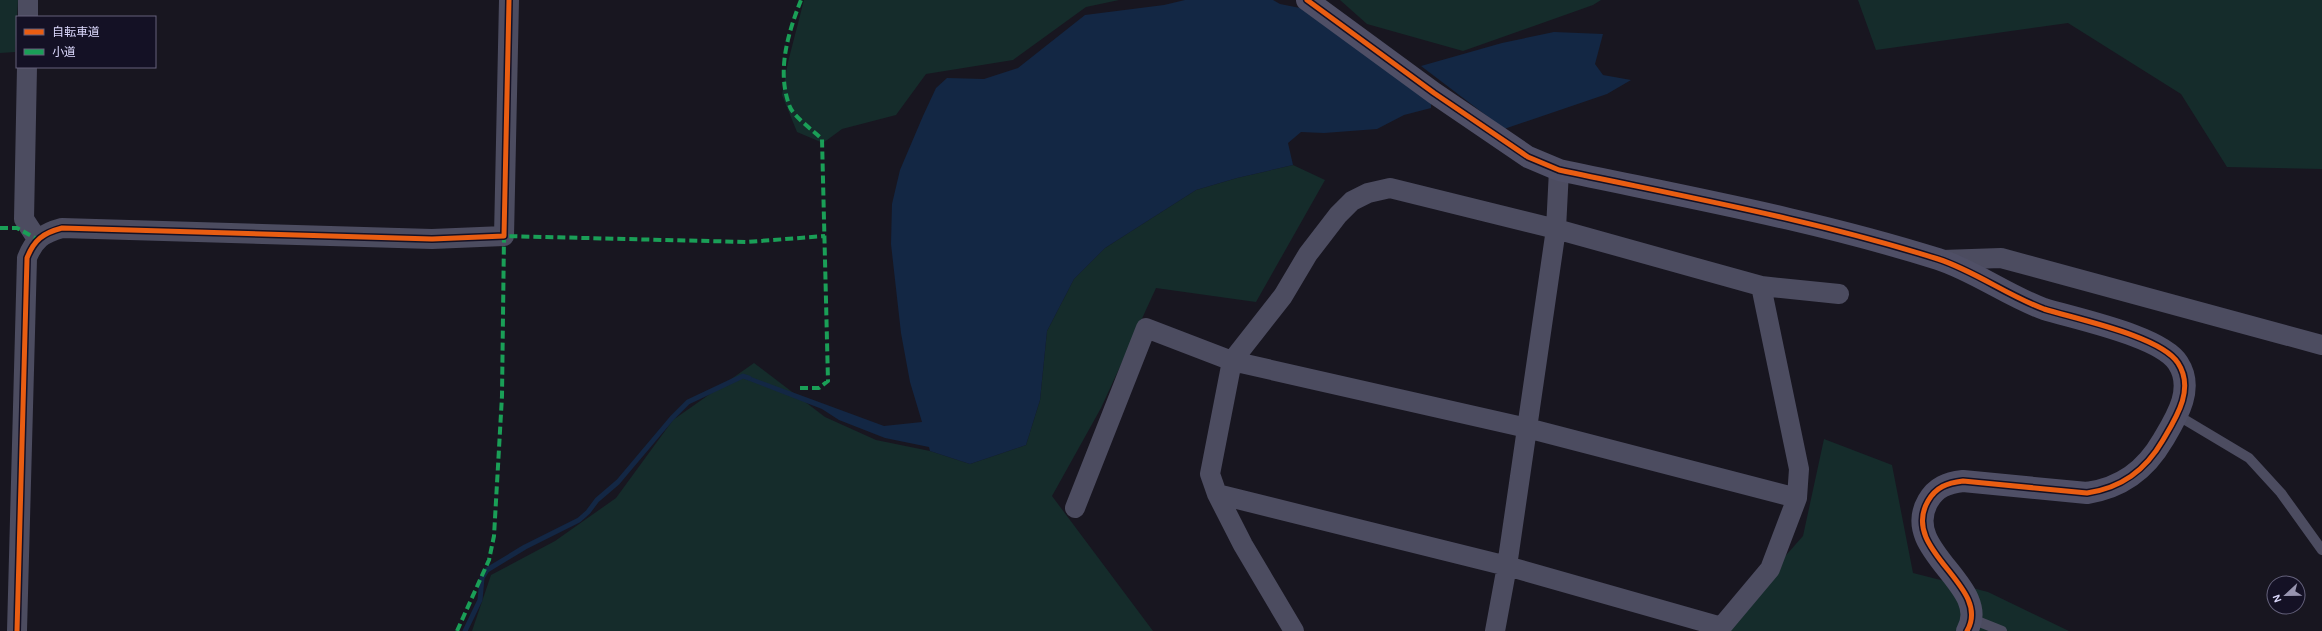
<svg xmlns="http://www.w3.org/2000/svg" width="2322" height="631" viewBox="0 0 2322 631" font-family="'Alegreya Sans','Noto Sans JP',sans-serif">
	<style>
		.green { fill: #152c2b }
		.water { fill: #132744 }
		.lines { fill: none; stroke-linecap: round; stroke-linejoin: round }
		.stream { stroke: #132744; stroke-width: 5 }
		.lane { stroke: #4c4c60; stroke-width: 10 }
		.street { stroke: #4c4c60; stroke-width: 20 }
		.secondary { stroke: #4f4f66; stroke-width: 22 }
		.quiet { stroke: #1a9f57; stroke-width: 4; stroke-dasharray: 8 4; stroke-linecap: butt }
		.cycleway-casing { stroke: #141125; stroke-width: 8 }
		.cycleway { stroke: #e95d12; stroke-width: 5 }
	</style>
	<rect width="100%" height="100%" fill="#181620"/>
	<path class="green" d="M0,0H18L15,52L0,53Z
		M804,0H1119L1086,7L1013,60L926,74L896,115L842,129L823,143L797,132L782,95L788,62Z
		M1340,0H1601L1593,5L1463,51L1367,24Z
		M1858,0H2322V169L2227,167L2181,94L2068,23L1876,50Z
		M1293,165L1325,180L1256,302L1156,288L1101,408L1052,496L1153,631H472L491,575L555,541L616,498L673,420L754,363L825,417L876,440L930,451L970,464L1026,445L1040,400L1047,331L1074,279L1105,248L1196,190L1237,178Z
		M1824,439L1892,465L1913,573L1988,592L2069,631H1719L1803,536Z"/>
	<path class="water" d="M1185,0H1273L1280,4L1315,11L1431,97V108L1404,115L1377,129L1324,133L1301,132L1288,143L1293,165L1237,178L1196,190L1105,248L1074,279L1047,331L1040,400L1026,445L970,464L930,451L929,447L885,438L839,420L822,409L742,378L743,374L884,426L922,422L910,382L901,333L891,244L892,204L900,170L923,116L936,88L947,78L984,79L1018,68L1085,15L1164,5Z
		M1554,32L1603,34L1595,64L1603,75L1631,80L1607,94L1504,129L1421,66L1502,43Z"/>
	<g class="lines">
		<path class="stream" d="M465,631L480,600L482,578L487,570L525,547L579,520L588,512L597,500L618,482L672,418L688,402L743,376L749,378"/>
		<path class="lane" d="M2177,415L2249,458L2281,493L2322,550
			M1972,619L2002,631"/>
		<path class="street" d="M28,17V0
			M27,67L24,219L37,239
			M1942,260L2001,258L2322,345
			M1217,494L1507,566L1722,627
			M1075,508L1146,328L1232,361L1527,428L1797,498
			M17,631L27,258C34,240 43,233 62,228L432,239L504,236L509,0
			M1294,631L1243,545L1217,494L1210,474L1232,361L1283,296L1308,254L1338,215L1352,201L1368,193L1390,188L1556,229L1761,286L1839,294
			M1495,631L1507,566L1556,229L1559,170
			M1718,631L1770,569L1797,498L1799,469L1761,286"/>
		<path class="secondary" d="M1307,0L1434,93L1528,157L1559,170C1686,197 1814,220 1938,259C1975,271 2008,296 2044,309C2076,319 2161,336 2178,363C2195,389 2176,418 2163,440C2145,471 2121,488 2087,493L1963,481C1947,483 1936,487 1928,501C1899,551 1993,586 1967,631"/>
		<path class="quiet" d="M0,228H17L37,239
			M800,388H819L828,381L822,139C815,132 793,116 790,107C776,72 788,33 801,0
			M457,631L489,560L494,536L502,396L504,236L747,242L825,236"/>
		<g class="cycleway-casing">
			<path id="cycleway" d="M1307,0L1434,93L1528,157L1559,170C1686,197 1814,220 1938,259C1975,271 2008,296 2044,309C2076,319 2161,336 2178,363C2195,389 2176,418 2163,440C2145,471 2121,488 2087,493L1963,481C1947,483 1936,487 1928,501C1899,551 1993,586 1967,631
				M17,631L27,258C34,240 43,233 62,228L432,239L504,236L509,0"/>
		</g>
		<use href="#cycleway" class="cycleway"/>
	</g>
	<rect x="16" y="16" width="140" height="52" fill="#141125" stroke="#64617b"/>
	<rect x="24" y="29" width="20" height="6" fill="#e95d12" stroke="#64617b"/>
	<text x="52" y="36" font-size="12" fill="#dbd8fc">自転車道</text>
	<rect x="24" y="49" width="20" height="6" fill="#1a9f57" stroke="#64617b"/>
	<text x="52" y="56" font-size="12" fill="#dbd8fc">小道</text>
	<g transform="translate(2286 595) rotate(248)"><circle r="19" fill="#141125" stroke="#64617b"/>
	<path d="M0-3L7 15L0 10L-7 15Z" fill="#9794af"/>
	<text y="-6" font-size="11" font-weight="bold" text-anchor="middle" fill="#dbd8fc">N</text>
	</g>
</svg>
